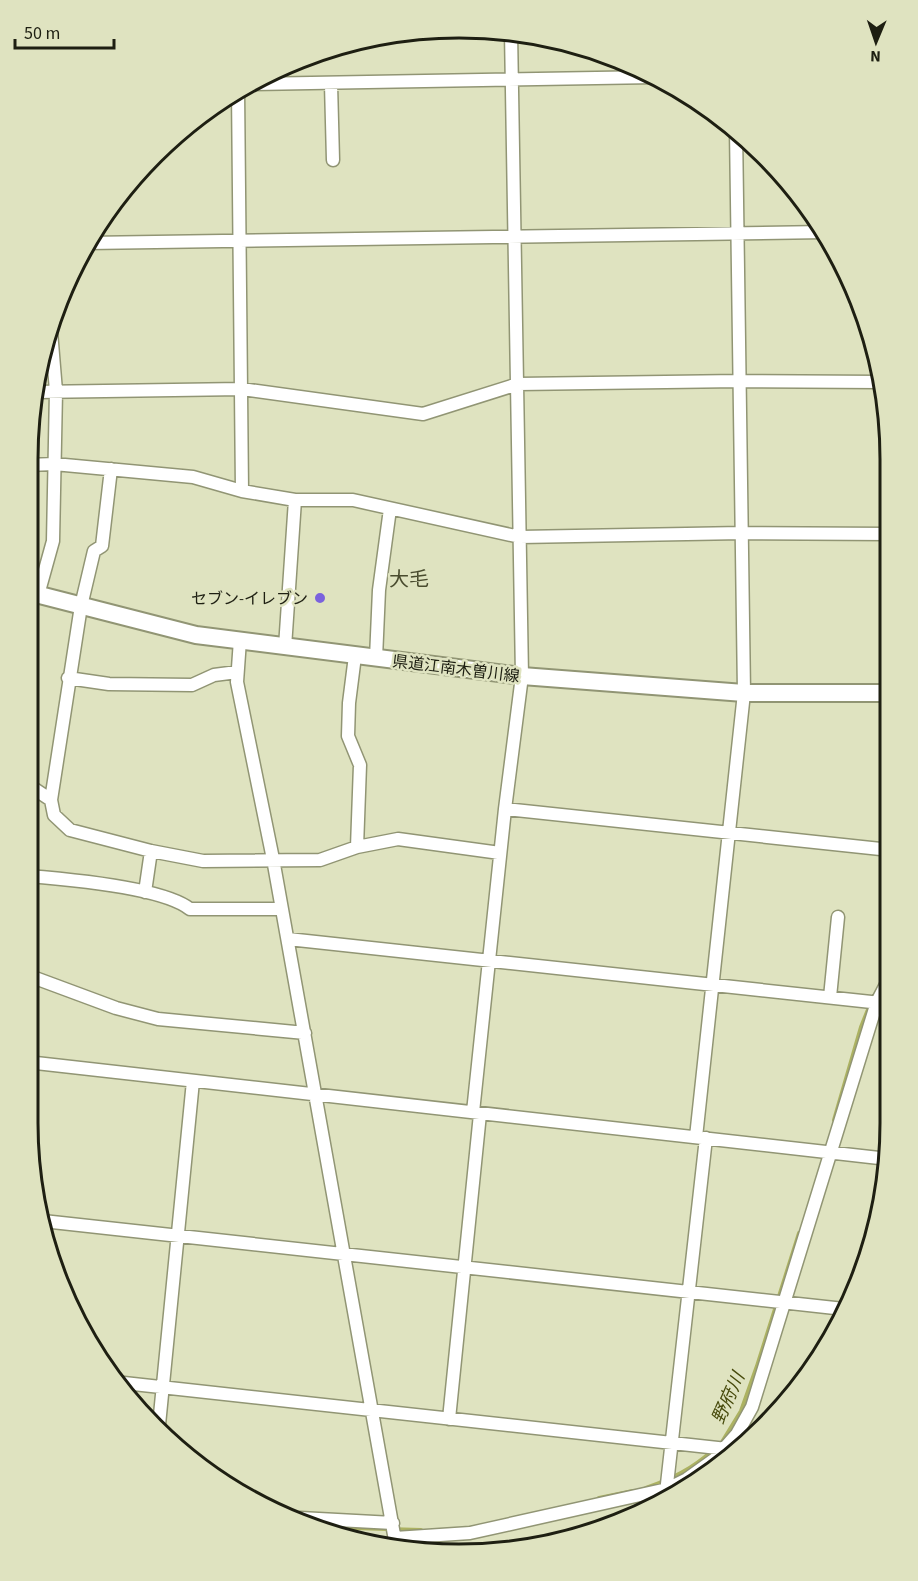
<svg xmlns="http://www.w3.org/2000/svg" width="918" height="1581" viewBox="0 0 918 1581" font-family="'Source Sans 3','Noto Sans JP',sans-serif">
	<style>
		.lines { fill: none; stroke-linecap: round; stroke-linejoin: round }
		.stream { stroke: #acb261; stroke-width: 4 }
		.minor-casing { stroke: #919574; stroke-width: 15 }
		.secondary-casing { stroke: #919574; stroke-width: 20 }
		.minor { stroke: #fff; stroke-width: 12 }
		.secondary { stroke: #fff; stroke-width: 16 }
		.poi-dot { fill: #7a62dd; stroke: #dfe3c0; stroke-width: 2 }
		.labels { text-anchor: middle; stroke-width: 5; stroke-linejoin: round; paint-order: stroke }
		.poi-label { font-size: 16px; fill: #1e1f12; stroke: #dfe3c0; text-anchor: end }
		.street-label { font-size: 16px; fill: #1e1f12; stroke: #dfe3c0 }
		.water-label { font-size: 18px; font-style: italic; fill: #474a0b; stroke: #dfe3c0 }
		.quarter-label { font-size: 20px; fill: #494b2e; stroke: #dfe3c0 }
		.rim { fill: none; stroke: #1e1f12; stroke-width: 3 }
	</style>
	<rect width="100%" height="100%" fill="#dfe3c0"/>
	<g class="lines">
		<path class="stream" d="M875,995L890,967
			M834,1120L861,1027L869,1007
			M722,1442L741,1411L757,1366L799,1233
			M646,1488C672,1479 692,1469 712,1451
			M599,1498L633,1491
			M320,1527L421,1530"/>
		<g class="minor-casing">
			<path id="minor" d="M248,84L655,77
				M331,84L333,160
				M238,90L242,491
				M88,243L825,232
				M36,392L242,389L423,414L518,384L739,381L880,382
				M28,465L54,464L193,477L242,491L295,500H353L520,537L742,533L890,534
				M38,595L53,541L56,391L50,319
				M240,640L237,682L273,859L396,1546
				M285,647L295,500
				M355,656L349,703L348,736L360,765L357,847
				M376,658L379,590L390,509
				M68,678L109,684L192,685L214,675L237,672
				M27,784L51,800L54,815L70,830L151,851L203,861L320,860L357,847L398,839L500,853
				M51,800L81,606L94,551L102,546L111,469
				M505,809L890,850
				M27,876C66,879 162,887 190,909H282
				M145,892L151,851
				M288,939L890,1004
				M27,975L116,1008L158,1019L305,1033
				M830,997L838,917
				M27,1062L888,1159
				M473,1112L505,809L522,676L511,32
				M696,1137L744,693L736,130
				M43,1221L844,1309
				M115,1382L736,1450
				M449,1419L480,1114
				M159,1425L193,1081
				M666,1493L706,1138
				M300,1518L393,1523
				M395,1538L470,1533L667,1489L687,1479L715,1459L737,1434L752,1407L877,1002L890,977"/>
		</g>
		<g class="secondary-casing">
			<path id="secondary" d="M28,592L196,635L522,676L744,693H890"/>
		</g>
		<use href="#minor" class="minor"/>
		<use href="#secondary" class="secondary"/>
	</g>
	<circle class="poi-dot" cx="320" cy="598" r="6"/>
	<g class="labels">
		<g class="poi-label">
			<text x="308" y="604">セブン-イレブン</text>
		</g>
		<g class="street-label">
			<text transform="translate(456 668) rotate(7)" y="6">県道江南木曽川線</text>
		</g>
		<g class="water-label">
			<text transform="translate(728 1398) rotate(-66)" y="6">野府川</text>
		</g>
		<g class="quarter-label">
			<text x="409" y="586">大毛</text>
		</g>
	</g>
	<path d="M0 0H918V1581H0ZM459 38H459A421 421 0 0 1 880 459V1123A421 421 0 0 1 459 1544H459A421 421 0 0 1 38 1123V459A421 421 0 0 1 459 38Z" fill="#dfe3c0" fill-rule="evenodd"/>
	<path class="rim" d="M459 38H459A421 421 0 0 1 880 459V1123A421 421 0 0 1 459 1544H459A421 421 0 0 1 38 1123V459A421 421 0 0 1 459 38Z"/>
	<g transform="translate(876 42) rotate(182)" stroke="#dfe3c0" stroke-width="4.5" paint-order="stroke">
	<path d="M0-4.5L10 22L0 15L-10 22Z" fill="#1e1f12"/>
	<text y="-9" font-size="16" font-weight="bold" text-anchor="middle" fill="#1e1f12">N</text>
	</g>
	<path d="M15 39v9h99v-9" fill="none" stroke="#1e1f12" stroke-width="3"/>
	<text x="24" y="39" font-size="18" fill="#1e1f12" stroke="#dfe3c0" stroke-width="4.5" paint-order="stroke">50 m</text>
</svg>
